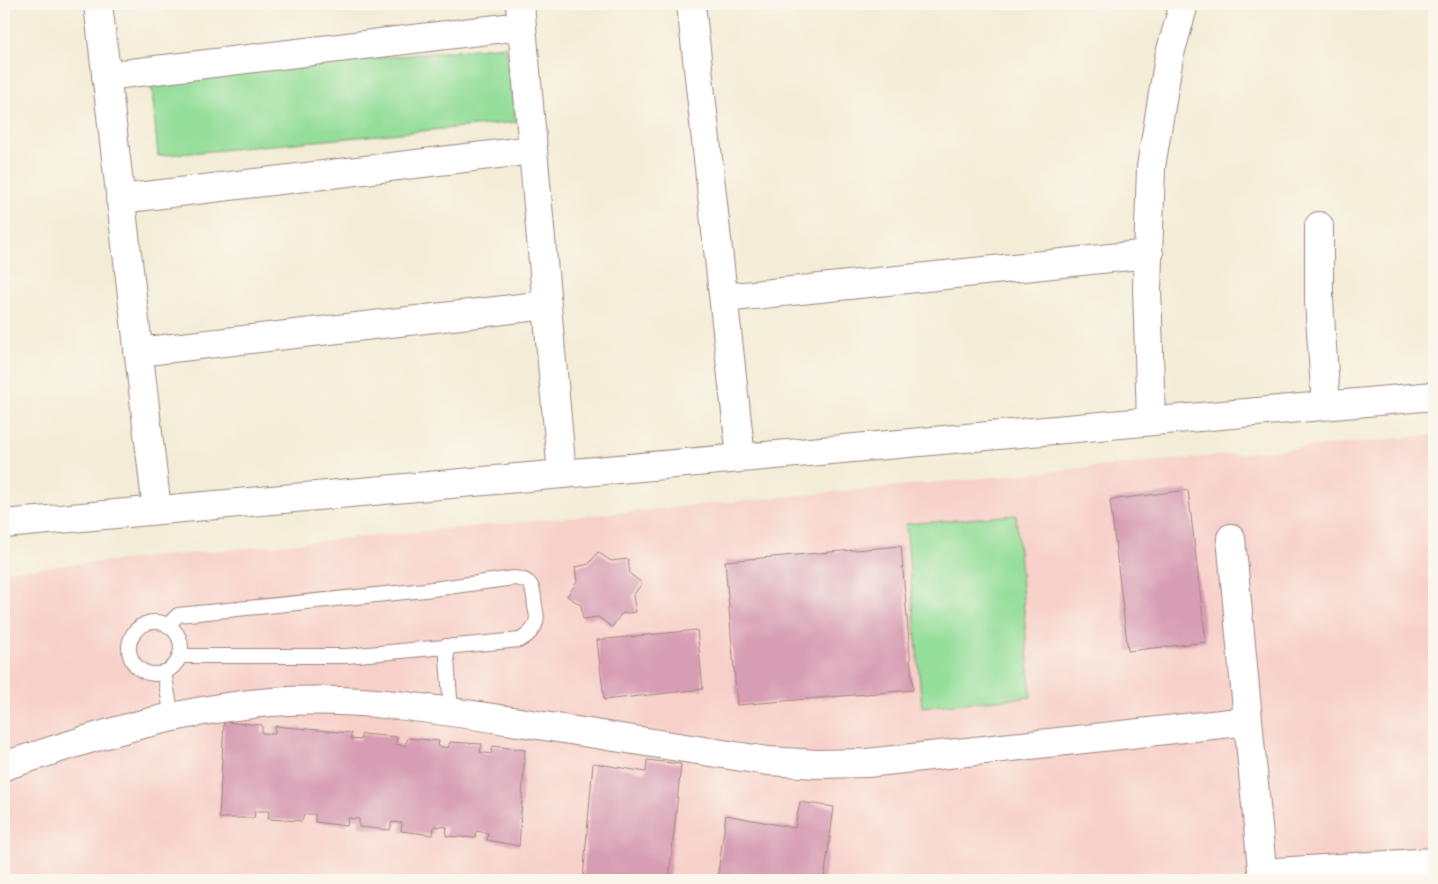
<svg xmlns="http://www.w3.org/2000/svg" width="1438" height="884" viewBox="0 0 1438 884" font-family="'Comic Neue',sans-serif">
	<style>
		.built { fill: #f7d0c9 }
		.green { fill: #94de9a; stroke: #6f7e62 }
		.building { fill: #d79db4 }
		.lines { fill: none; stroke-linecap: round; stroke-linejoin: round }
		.service-casing { stroke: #9e8681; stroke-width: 16 }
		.minor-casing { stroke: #9e8681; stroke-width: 30 }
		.service { stroke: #fff; stroke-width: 14 }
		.minor { stroke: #fff; stroke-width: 28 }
	</style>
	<rect width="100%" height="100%" fill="#fbf7ec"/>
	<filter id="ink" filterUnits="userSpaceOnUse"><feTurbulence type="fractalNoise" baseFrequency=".02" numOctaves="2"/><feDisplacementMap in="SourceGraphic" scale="10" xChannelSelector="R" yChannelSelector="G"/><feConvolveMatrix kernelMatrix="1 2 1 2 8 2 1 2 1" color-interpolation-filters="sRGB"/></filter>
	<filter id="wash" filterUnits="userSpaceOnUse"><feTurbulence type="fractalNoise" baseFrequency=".0096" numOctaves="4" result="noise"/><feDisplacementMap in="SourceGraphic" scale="20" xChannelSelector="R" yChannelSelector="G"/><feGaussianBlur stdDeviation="1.12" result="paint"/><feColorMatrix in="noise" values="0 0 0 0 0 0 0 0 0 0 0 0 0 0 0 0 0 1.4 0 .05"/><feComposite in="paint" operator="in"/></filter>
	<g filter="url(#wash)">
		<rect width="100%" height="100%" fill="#f3edd7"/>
		<path class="built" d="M1434,435V880H4V571Z"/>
		<path class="green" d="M506,46L516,122L158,156L151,79Z
			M1016,515L1031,697L922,707L906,524Z"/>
		<g id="blocks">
			<path class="building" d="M1188,490L1206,642L1128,651L1110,500Z
				M901,546L913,690L737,705L725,561Z
				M598,552L611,561L628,559L630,574L642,583L633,596L636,612L621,614L612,627L598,617L583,619L581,605L567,596L577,582L575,567L589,564Z
				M697,630L703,689L604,700L597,640Z
				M224,722L262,725V733L275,734V726L351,733V739L360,740L362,734L397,737L396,744L405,746L408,738L439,741L438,746L448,748L450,742L482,744L480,752L491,754L493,746L525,750L519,846L487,840L488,833L476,831L475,838L446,836L447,827L434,826L433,835L401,831L402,823L392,822L390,830L359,827V819L348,818L347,826L315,822V814H304L302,821L268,819L269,811H255L254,818H219Z
				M647,760L681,764L669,880H583L593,763L646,772Z
				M800,802L834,807L824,880H717L726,815L795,828Z"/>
		</g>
	</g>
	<g filter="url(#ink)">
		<use href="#blocks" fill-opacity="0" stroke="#9e8681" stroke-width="1"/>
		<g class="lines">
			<g class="service-casing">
				<path id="service" d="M129 648a26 26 0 1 1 52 0a26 26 0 1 1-52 0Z
					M168,625L178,615L425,590L514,578C534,579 533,590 535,606C536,612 538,618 536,622C534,631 527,636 520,640L347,656H179
					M446,646L451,711
					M164,672L172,717"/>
			</g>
			<g class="minor-casing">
				<path id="minor" d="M98,4L157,510
					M520,4L562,474
					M691,4L741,458
					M106,76L522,26
					M120,199L533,150
					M1319,226V301L1326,405
					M724,298L1149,254
					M138,352L547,305
					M1151,421L1147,288L1151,167L1169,57L1184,4
					M4,524L1434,396
					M1231,538L1263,880
					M4,766C93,737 178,709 272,702C358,696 441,710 525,723C606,736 687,749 768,761L817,764L867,763L1248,721
					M1262,873L1434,862"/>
			</g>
			<use href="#service" class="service"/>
			<use href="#minor" class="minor"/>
		</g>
	</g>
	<rect width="1438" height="884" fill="none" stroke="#fbf7ec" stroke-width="20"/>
</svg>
